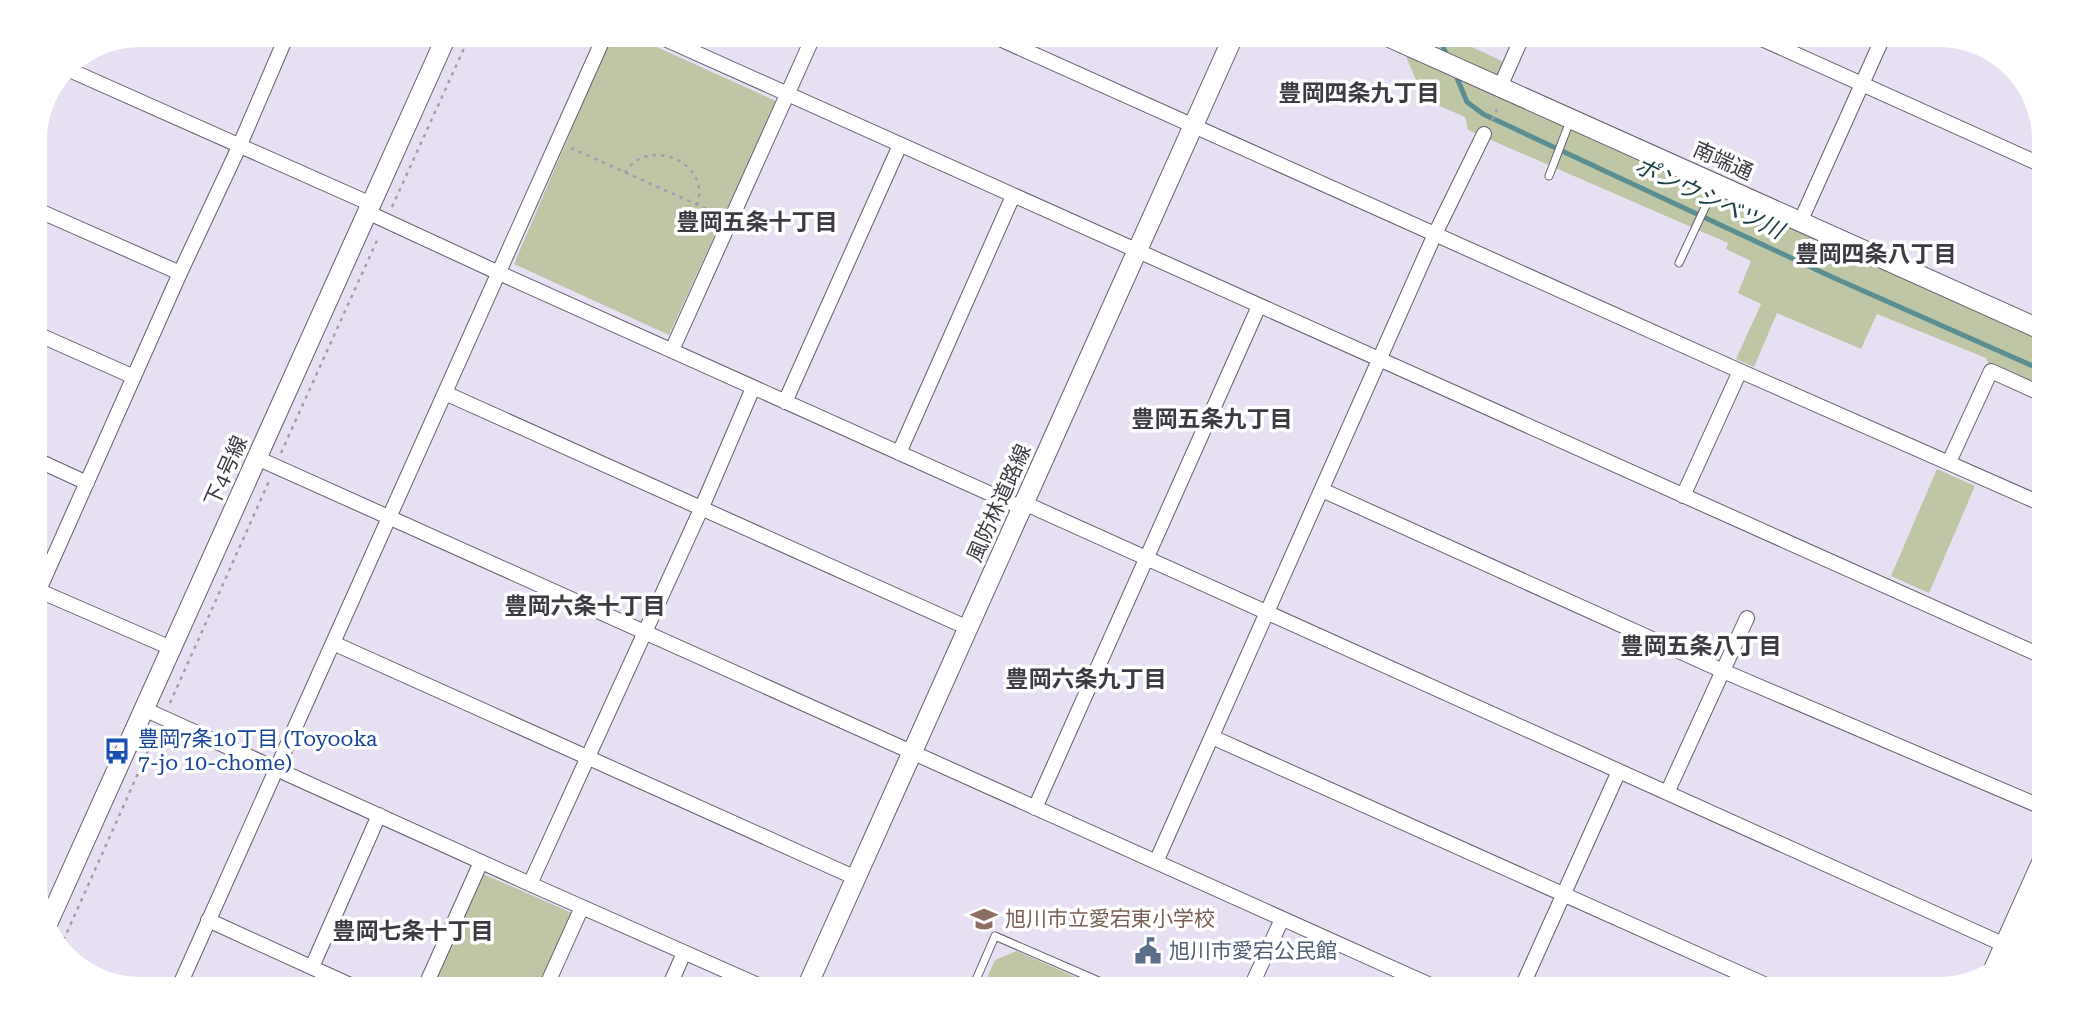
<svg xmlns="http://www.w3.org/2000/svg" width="2079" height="1024" viewBox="0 0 2079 1024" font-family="'Roboto Serif','Noto Sans JP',serif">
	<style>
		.green { fill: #bec6a6 }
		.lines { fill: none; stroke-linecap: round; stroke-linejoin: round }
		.stream { stroke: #5b8e90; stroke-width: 5 }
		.lane-casing { stroke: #645e6e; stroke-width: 9 }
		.street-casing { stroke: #645e6e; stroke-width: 16 }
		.secondary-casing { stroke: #645e6e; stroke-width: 21 }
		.path { stroke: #a39eac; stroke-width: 2.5; stroke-dasharray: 3.5 5; stroke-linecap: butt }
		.lane { stroke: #fff; stroke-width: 7 }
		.street { stroke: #fff; stroke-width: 14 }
		.secondary { stroke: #fff; stroke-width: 19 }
		.labels { text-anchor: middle; stroke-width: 7; stroke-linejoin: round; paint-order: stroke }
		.street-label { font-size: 21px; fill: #3d3b42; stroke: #fff }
		.transit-label { font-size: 21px; fill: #164399; stroke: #fff; text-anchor: start }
		.education-label { font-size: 21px; fill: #785e54; stroke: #fff; text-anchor: start }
		.service-label { font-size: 21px; fill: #4e5e75; stroke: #fff; text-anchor: start }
		.neighbourhood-label { font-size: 23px; font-weight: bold; fill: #3d3b42; stroke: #fff }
		.water-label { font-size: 23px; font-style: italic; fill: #1e4243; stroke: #fff }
	</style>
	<rect width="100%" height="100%" fill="#e7e0f2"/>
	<path class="green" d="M612,35H630L776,101L669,335L514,264Z
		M1397,35H1462L1461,42L1502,61L1500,87L2044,331V395L1991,371L1986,358L1877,314L1861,349L1777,313L1754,367L1736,359L1761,304L1738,293L1751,261L1726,249L1728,243L1468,130L1465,117L1424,99Z
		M1937,469L1975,486L1929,593L1891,576Z
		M481,873L572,913L537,989H430Z
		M1017,951L1102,989H982L995,960Z"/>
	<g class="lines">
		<path class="stream" d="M1438,35L1448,58
			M1455,73L1467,102L1483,114L1832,277L2044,371"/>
		<g class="lane-casing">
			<path id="lane" d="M1549,176L1570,121
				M1679,263L1716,184
				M972,989L995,936L1117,989"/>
		</g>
		<g class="street-casing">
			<path id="street" d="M656,35L2044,657
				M991,35L1740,371L2044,505
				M1753,35L2044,166
				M65,68L371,204
				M1500,87L1523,35
				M35,209L180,273
				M367,212L499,273L1022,508
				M1801,220L1884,35
				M35,333L134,377
				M672,350L814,35
				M445,393L968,628
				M785,402L900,145
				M899,453L1013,196
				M257,458L1439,989
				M35,459L87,483
				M1949,462L1991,371L2044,395
				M1322,490L1723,671L2044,808
				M1683,496L1740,371
				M1024,503L2016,950
				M35,589L171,648
				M35,599L180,273L239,147L287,35
				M333,643L856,878
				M144,709L530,884L767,989
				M1212,737L1775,989
				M1667,793L1747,618
				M1035,808L1259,306
				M1156,862L1435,234L1484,134
				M530,884L702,507L753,388
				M208,920L359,989
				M312,967L379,815
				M178,989L605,35
				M424,989L481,862
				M545,989L582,907
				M668,989L684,953
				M1250,989L1282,919
				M1521,989L1619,771"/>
		</g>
		<g class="secondary-casing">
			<path id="secondary" d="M1384,35L2044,331
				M47,925L447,35
				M1992,973L2044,857
				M806,989L1234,35"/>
		</g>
		<path class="path" d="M1347,35L1367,44
			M1492,120L1498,107
			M571,148L718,214
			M625,173C647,135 712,163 697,204
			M392,207L470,35
			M281,453L379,236
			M170,703L270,479
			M60,948L157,731"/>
		<use href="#lane" class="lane"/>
		<use href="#street" class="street"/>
		<use href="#secondary" class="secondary"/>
	</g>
	<defs>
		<g id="bus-bare" transform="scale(2.1)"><path d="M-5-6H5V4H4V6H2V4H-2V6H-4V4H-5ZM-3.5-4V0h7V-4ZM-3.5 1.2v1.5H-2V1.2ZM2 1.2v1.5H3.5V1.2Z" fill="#1a4fb4" stroke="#fff" stroke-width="2.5" paint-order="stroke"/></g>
		<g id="school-bare" transform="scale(2.1)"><path d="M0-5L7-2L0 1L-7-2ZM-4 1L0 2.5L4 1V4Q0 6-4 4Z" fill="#8d6e63" stroke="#fff" stroke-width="2.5" paint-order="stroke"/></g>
		<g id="civic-bare" transform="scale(2.1)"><path d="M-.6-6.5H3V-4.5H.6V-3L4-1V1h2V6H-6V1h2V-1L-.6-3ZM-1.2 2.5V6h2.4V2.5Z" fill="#5c6f8a" stroke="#fff" stroke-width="2.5" paint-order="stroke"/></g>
	</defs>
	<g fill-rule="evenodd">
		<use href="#bus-bare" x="117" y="751"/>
		<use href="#school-bare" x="984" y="919"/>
		<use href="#civic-bare" x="1148" y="951"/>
	</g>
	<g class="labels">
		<g class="street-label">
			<text transform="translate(1723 161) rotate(24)" y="7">南端通</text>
			<text transform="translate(226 471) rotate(-66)" y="7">下4号線</text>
			<text transform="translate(999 503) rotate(-66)" y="7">風防林道路線</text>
		</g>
		<g class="transit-label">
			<text x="138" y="746">豊岡7条10丁目 (Toyooka<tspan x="138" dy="24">7-jo 10-chome)</tspan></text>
		</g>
		<g class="education-label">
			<text x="1005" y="926">旭川市立愛宕東小学校</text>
		</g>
		<g class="service-label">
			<text x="1169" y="958">旭川市愛宕公民館</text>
		</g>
		<g class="neighbourhood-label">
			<text x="1359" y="101">豊岡四条九丁目</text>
			<text x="757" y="230">豊岡五条十丁目</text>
			<text x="1876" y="262">豊岡四条八丁目</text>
			<text x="1212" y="427">豊岡五条九丁目</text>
			<text x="585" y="614">豊岡六条十丁目</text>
			<text x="1701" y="654">豊岡五条八丁目</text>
			<text x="1086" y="687">豊岡六条九丁目</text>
			<text x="413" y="939">豊岡七条十丁目</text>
		</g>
		<g class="water-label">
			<text transform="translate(1709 198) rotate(25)" y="8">ポンウシベツ川</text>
		</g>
	</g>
	<path d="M0 0H2079V1024H0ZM140 47H1939A93 93 0 0 1 2032 140V884A93 93 0 0 1 1939 977H140A93 93 0 0 1 47 884V140A93 93 0 0 1 140 47Z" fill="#fff" fill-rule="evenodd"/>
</svg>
